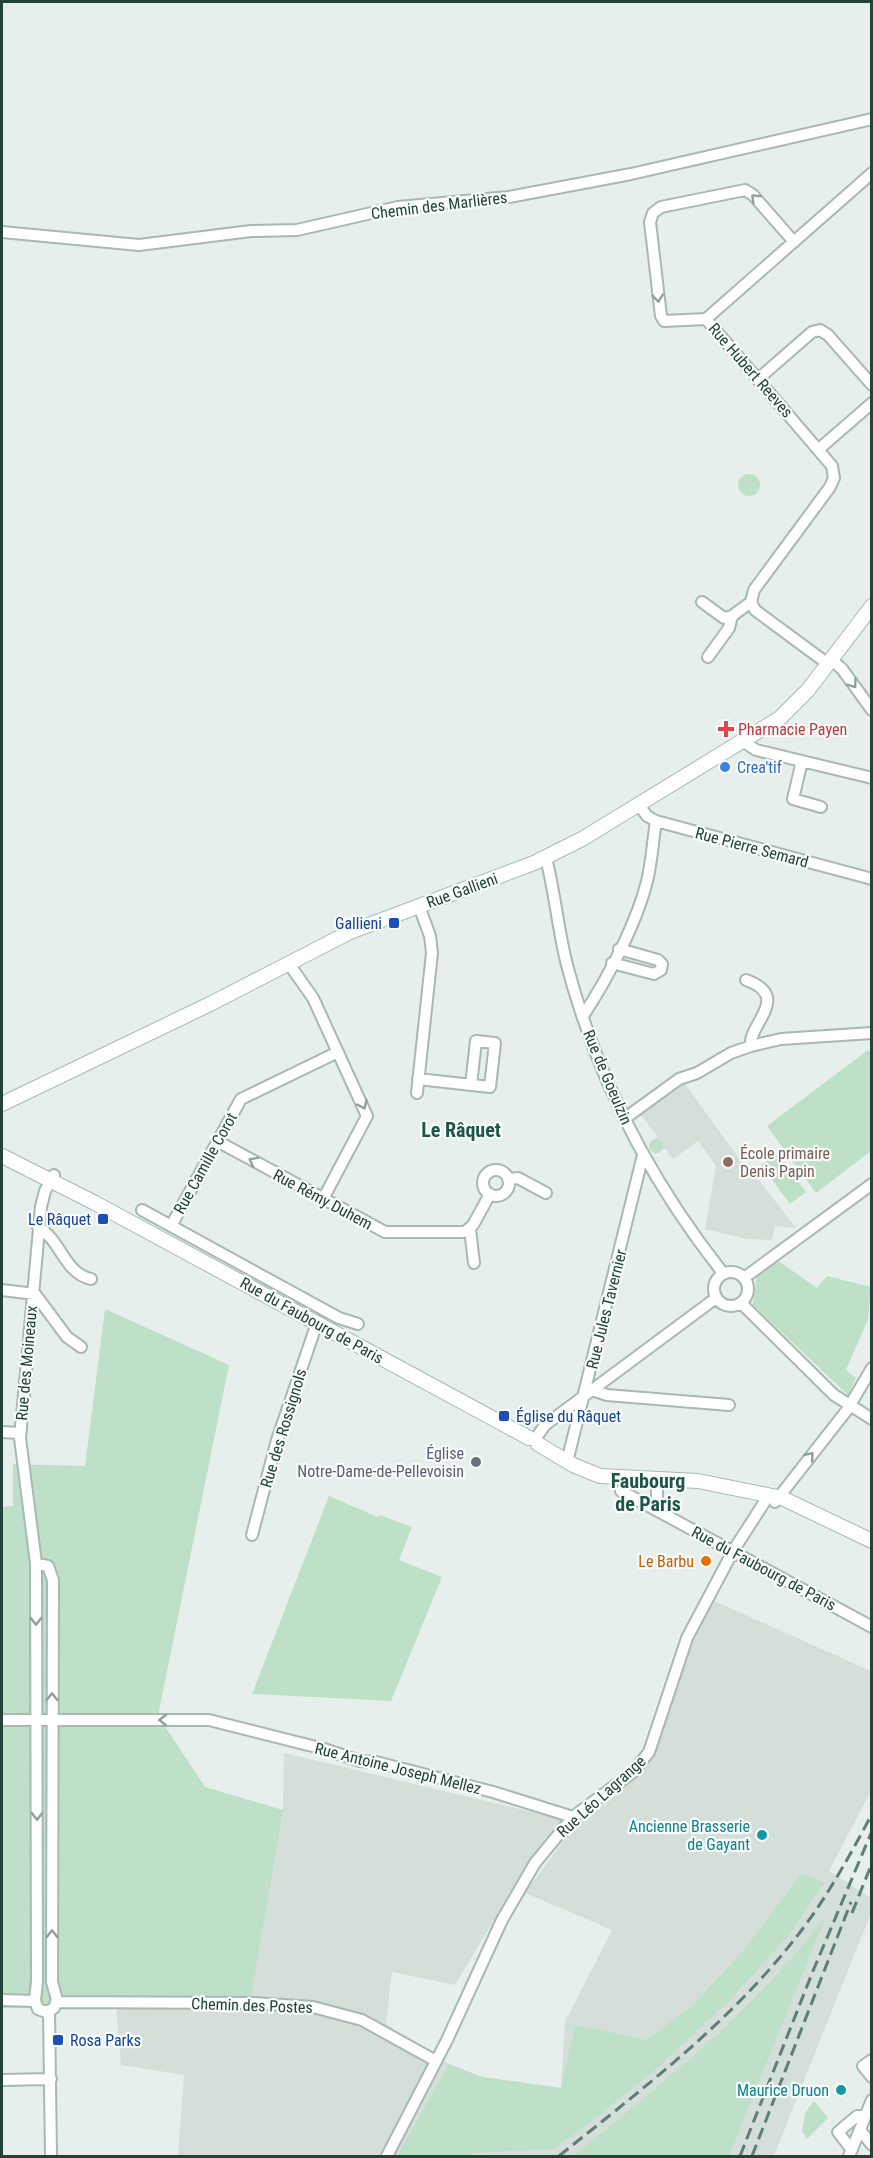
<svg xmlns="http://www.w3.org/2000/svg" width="873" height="2158" viewBox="0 0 873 2158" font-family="'Roboto Condensed',sans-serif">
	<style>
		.built { fill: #d4dfda }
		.green { fill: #bfe0c8 }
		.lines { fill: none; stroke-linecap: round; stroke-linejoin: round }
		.street-casing { stroke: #a8b8b2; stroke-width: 14 }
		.secondary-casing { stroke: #a4bbb3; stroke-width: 16 }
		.street { stroke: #fff; stroke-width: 10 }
		.secondary { stroke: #fff; stroke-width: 14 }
		.rail { stroke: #5f7d75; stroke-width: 3; stroke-dasharray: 12 6; stroke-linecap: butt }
		.oneway { stroke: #92a09c }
		.health-dot { fill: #e0444e; stroke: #f7fbf9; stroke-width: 2 }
		.shop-dot { fill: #3f7fe0; stroke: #f7fbf9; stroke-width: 2 }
		.transit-dot { fill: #1a4fb4; stroke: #f7fbf9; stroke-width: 2 }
		.education-dot { fill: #8d6e63; stroke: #f7fbf9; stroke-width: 2 }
		.worship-dot { fill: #6b7280; stroke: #f7fbf9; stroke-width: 2 }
		.food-dot { fill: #e8710a; stroke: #f7fbf9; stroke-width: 2 }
		.culture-dot { fill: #0f9aa8; stroke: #f7fbf9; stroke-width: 2 }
		.labels { text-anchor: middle; stroke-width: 4.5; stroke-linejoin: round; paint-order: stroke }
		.street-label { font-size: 16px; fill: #24423a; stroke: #f7fbf9 }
		.health-label { font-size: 16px; fill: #be3a42; stroke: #f7fbf9; text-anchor: start }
		.shop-label { font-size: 16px; fill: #366cbe; stroke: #f7fbf9; text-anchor: start }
		.transit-label { font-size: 16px; fill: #164399; stroke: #f7fbf9; text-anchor: end }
		.education-label { font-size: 16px; fill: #785e54; stroke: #f7fbf9; text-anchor: start }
		.worship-label { font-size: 16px; fill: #5b616d; stroke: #f7fbf9; text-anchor: end }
		.food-label { font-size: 16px; fill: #c56008; stroke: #f7fbf9; text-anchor: end }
		.culture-label { font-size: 16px; fill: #0d838f; stroke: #f7fbf9; text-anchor: end }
		.quarter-label { font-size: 20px; font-weight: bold; fill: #1f5548; stroke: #f7fbf9 }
	</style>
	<rect width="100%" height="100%" fill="#e6efeb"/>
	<path class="built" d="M685,1084L749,1172L752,1171L796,1228L775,1226L772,1240L747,1239L705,1229L716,1166L698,1141L673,1159L665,1148L654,1155L657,1136L641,1115Z
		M712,1600L871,1671V1791L829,1871L871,1898V1913L774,2156H178L184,2075L121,2065L116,2007L283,1810L284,1753L562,1819L526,1867L455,1985L392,1972L386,2024L449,2064L482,2077L561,2088L565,2022L612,1930L525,1893L577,1823L617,1795L638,1774L654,1750L680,1672Z"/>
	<path class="green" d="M738 485a11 11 0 1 1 22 0a11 11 0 1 1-22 0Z
		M868,1050L872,1054L871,1151L816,1193L767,1126Z
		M649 1146a7 7 0 1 1 14 0a7 7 0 1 1-14 0Z
		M777,1154L806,1192L790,1204L761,1165Z
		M777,1260L817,1288L827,1276L871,1287L868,1319L846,1370L856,1378L848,1395L753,1305L757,1273Z
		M105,1309L229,1365L158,1716L205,1787L283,1810L249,2009L2,2008V1507L13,1506V1464L85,1466Z
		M329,1496L373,1515L378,1517L380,1515L412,1527L399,1560L442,1577L391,1701L252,1694Z
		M801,1874L825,1882L789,1935L728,2002L654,2071L588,2124L553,2149L472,2153L473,2156H397L449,2064L482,2077L561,2088L575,2025L647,2040L694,2004L744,1950Z
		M826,1916L729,2156H573C665,2082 753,2011 826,1916Z
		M814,2101L828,2118L807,2139L802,2131L805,2113Z"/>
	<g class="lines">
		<g class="street-casing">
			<path id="street" d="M2,232L139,245L251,231L297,230L398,207L509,197L631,174L872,119
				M706,319L664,321L661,316L650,222L653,213L661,207L745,190L753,195L794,242
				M758,379L812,332L820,330L828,335L872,385
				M819,449L872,403
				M702,602L724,618L732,616
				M708,657L729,628L732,616L751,602
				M832,660L842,669L872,710
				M828,664L755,610L751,602L754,590L830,487L834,478L832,466L706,319L872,173
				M744,742L756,750L872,778
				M802,761L793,799L821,807
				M639,805L647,816L656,821L872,879
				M546,858C555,893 558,930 567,965C597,1079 651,1182 723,1273
				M612,963L654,974L661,970L662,964L658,960L619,949
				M289,964L313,998L367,1116L323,1199
				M746,980C793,997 747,1025 751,1046
				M583,1016C608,978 638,921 648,877C652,858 653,840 656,821
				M418,1079L490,1087L495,1043L476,1041L471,1085
				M417,1093L432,953L430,936L419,906
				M624,1119L679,1079L697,1073L731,1053L751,1046L781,1039L872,1033
				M217,1141L385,1232H465L473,1225L490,1194
				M483 1183a13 13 0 1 1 26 0a13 13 0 1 1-26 0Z
				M508,1179L518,1178L546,1193
				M142,1210L339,1318L358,1324
				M171,1226L241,1099L338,1052
				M38,1227C61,1240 64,1273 91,1279
				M470,1229L474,1263
				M714 1289a17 17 0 1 1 34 0a17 17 0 1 1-34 0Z
				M744,1278L872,1184
				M2,1290L35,1294L67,1337L81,1347
				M741,1303L834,1395L872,1419
				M592,1390L607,1395L729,1405
				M2,1432L20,1433
				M538,1435L545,1425L716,1298
				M567,1462L643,1155
				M657,1479V1510
				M621,1491L872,1627
				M775,1502L847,1410L872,1368
				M252,1535L277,1440L317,1323
				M36,1563L48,1566L53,1580L52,1982L57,2000L54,2008L46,2012L38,2009L35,2001L37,1981L36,1563L20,1438L41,1207L45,1191L54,1175
				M2,1720H209L324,1749L360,1761L376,1762L493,1792L573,1817
				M2,2000L35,2001
				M57,2002L253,2003L313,2007L362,2020L436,2061
				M49,2011L51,2156
				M872,2060L863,2066L872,2077
				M2,2080L51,2079
				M860,2130L872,2145
				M852,2150L838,2132L857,2116H865
				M387,2156L447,2040L502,1920L535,1863L573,1817L633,1772L649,1752L687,1638L733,1551L769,1495
				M849,2156L872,2100"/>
		</g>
		<g class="secondary-casing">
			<path id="secondary" d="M2,1104L210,1004L350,932L534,863L582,839L780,718L808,690L872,606
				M2,1156L95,1203L529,1438
				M538,1444L573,1465L600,1476L698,1481L782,1498L872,1541"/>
		</g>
		<use href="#street" class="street"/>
		<use href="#secondary" class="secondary"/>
		<path class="rail" d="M852,1913L872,1863
			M559,2156C646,2086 736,2018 804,1927C830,1892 851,1853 872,1814
			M740,2156L813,1971L872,1831
			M752,2156L851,1902"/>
	</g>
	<defs><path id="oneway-chevron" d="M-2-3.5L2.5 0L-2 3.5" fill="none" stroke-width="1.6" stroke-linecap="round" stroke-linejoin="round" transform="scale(1.5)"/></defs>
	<g class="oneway">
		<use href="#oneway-chevron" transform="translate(755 198) rotate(-136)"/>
		<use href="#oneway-chevron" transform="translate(658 298) rotate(84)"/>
		<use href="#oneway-chevron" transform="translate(853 684) rotate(54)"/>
		<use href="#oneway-chevron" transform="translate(363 1105) rotate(65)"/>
		<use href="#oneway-chevron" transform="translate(253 1161) rotate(-151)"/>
		<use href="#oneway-chevron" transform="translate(810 1456) rotate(-51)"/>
		<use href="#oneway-chevron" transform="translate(36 1621) rotate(90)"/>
		<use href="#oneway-chevron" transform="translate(52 1697) rotate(-90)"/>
		<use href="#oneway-chevron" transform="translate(163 1720) rotate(180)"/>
		<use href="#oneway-chevron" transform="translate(37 1816) rotate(90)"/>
		<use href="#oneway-chevron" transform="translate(52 1934) rotate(-90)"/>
	</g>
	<path class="health-dot" d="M723 720h6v6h6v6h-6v6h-6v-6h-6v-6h6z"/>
	<circle class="shop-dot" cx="725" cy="767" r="6"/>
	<g class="transit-dot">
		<rect x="388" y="917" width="12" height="12" rx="3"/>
		<rect x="97" y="1213" width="12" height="12" rx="3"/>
		<rect x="498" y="1410" width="12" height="12" rx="3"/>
		<rect x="52" y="2034" width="12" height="12" rx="3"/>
	</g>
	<circle class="education-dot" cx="728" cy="1162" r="6"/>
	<circle class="worship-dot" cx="476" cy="1462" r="6"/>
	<circle class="food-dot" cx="706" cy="1561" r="6"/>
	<g class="culture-dot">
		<circle cx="762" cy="1835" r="6"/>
		<circle cx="841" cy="2090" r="6"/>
	</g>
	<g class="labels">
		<g class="street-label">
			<text transform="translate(439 205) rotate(-7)" y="6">Chemin des Marlières</text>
			<text transform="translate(751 370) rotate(49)" y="6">Rue Hubert Reeves</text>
			<text transform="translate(752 847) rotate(15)" y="6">Rue Pierre Semard</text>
			<text transform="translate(462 890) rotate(-20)" y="6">Rue Gallieni</text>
			<text transform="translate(608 1077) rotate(67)" y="6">Rue de Goeulzin</text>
			<text transform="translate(205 1163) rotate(-61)" y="6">Rue Camille Corot</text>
			<text transform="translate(323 1199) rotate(28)" y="6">Rue Rémy Duhem</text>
			<text transform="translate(606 1309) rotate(-76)" y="6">Rue Jules Tavernier</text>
			<text transform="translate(312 1320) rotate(29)" y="6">Rue du Faubourg de Paris</text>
			<text transform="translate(26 1363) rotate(-85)" y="6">Rue des Moineaux</text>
			<text transform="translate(283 1428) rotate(-73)" y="6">Rue des Rossignols</text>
			<text transform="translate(764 1568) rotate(28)" y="6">Rue du Faubourg de Paris</text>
			<text transform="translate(398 1768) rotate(14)" y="6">Rue Antoine Joseph Mellez</text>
			<text transform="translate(601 1796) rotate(-42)" y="6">Rue Léo Lagrange</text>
			<text transform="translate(252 2005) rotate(2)" y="6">Chemin des Postes</text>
		</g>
		<g class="health-label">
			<text x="738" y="735">Pharmacie Payen</text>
		</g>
		<g class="shop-label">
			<text x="737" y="773">Crea'tif</text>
		</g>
		<g class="transit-label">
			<text x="382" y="929">Gallieni</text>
			<text x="91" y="1225">Le Râquet</text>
			<text x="516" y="1422" text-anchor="start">Église du Râquet</text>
			<text x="70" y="2046" text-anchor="start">Rosa Parks</text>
		</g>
		<g class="education-label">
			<text x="740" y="1159">École primaire<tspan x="740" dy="18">Denis Papin</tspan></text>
		</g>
		<g class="worship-label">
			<text x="464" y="1459">Église<tspan x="464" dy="18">Notre-Dame-de-Pellevoisin</tspan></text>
		</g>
		<g class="food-label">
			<text x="694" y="1567">Le Barbu</text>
		</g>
		<g class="culture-label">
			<text x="750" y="1832">Ancienne Brasserie<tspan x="750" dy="18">de Gayant</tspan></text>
			<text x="829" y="2096">Maurice Druon</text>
		</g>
		<g class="quarter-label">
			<text x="461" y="1137">Le Râquet</text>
			<text x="648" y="1488">Faubourg<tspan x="648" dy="23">de Paris</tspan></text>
		</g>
	</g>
	<rect width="873" height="2158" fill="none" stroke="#24423a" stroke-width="6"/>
</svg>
